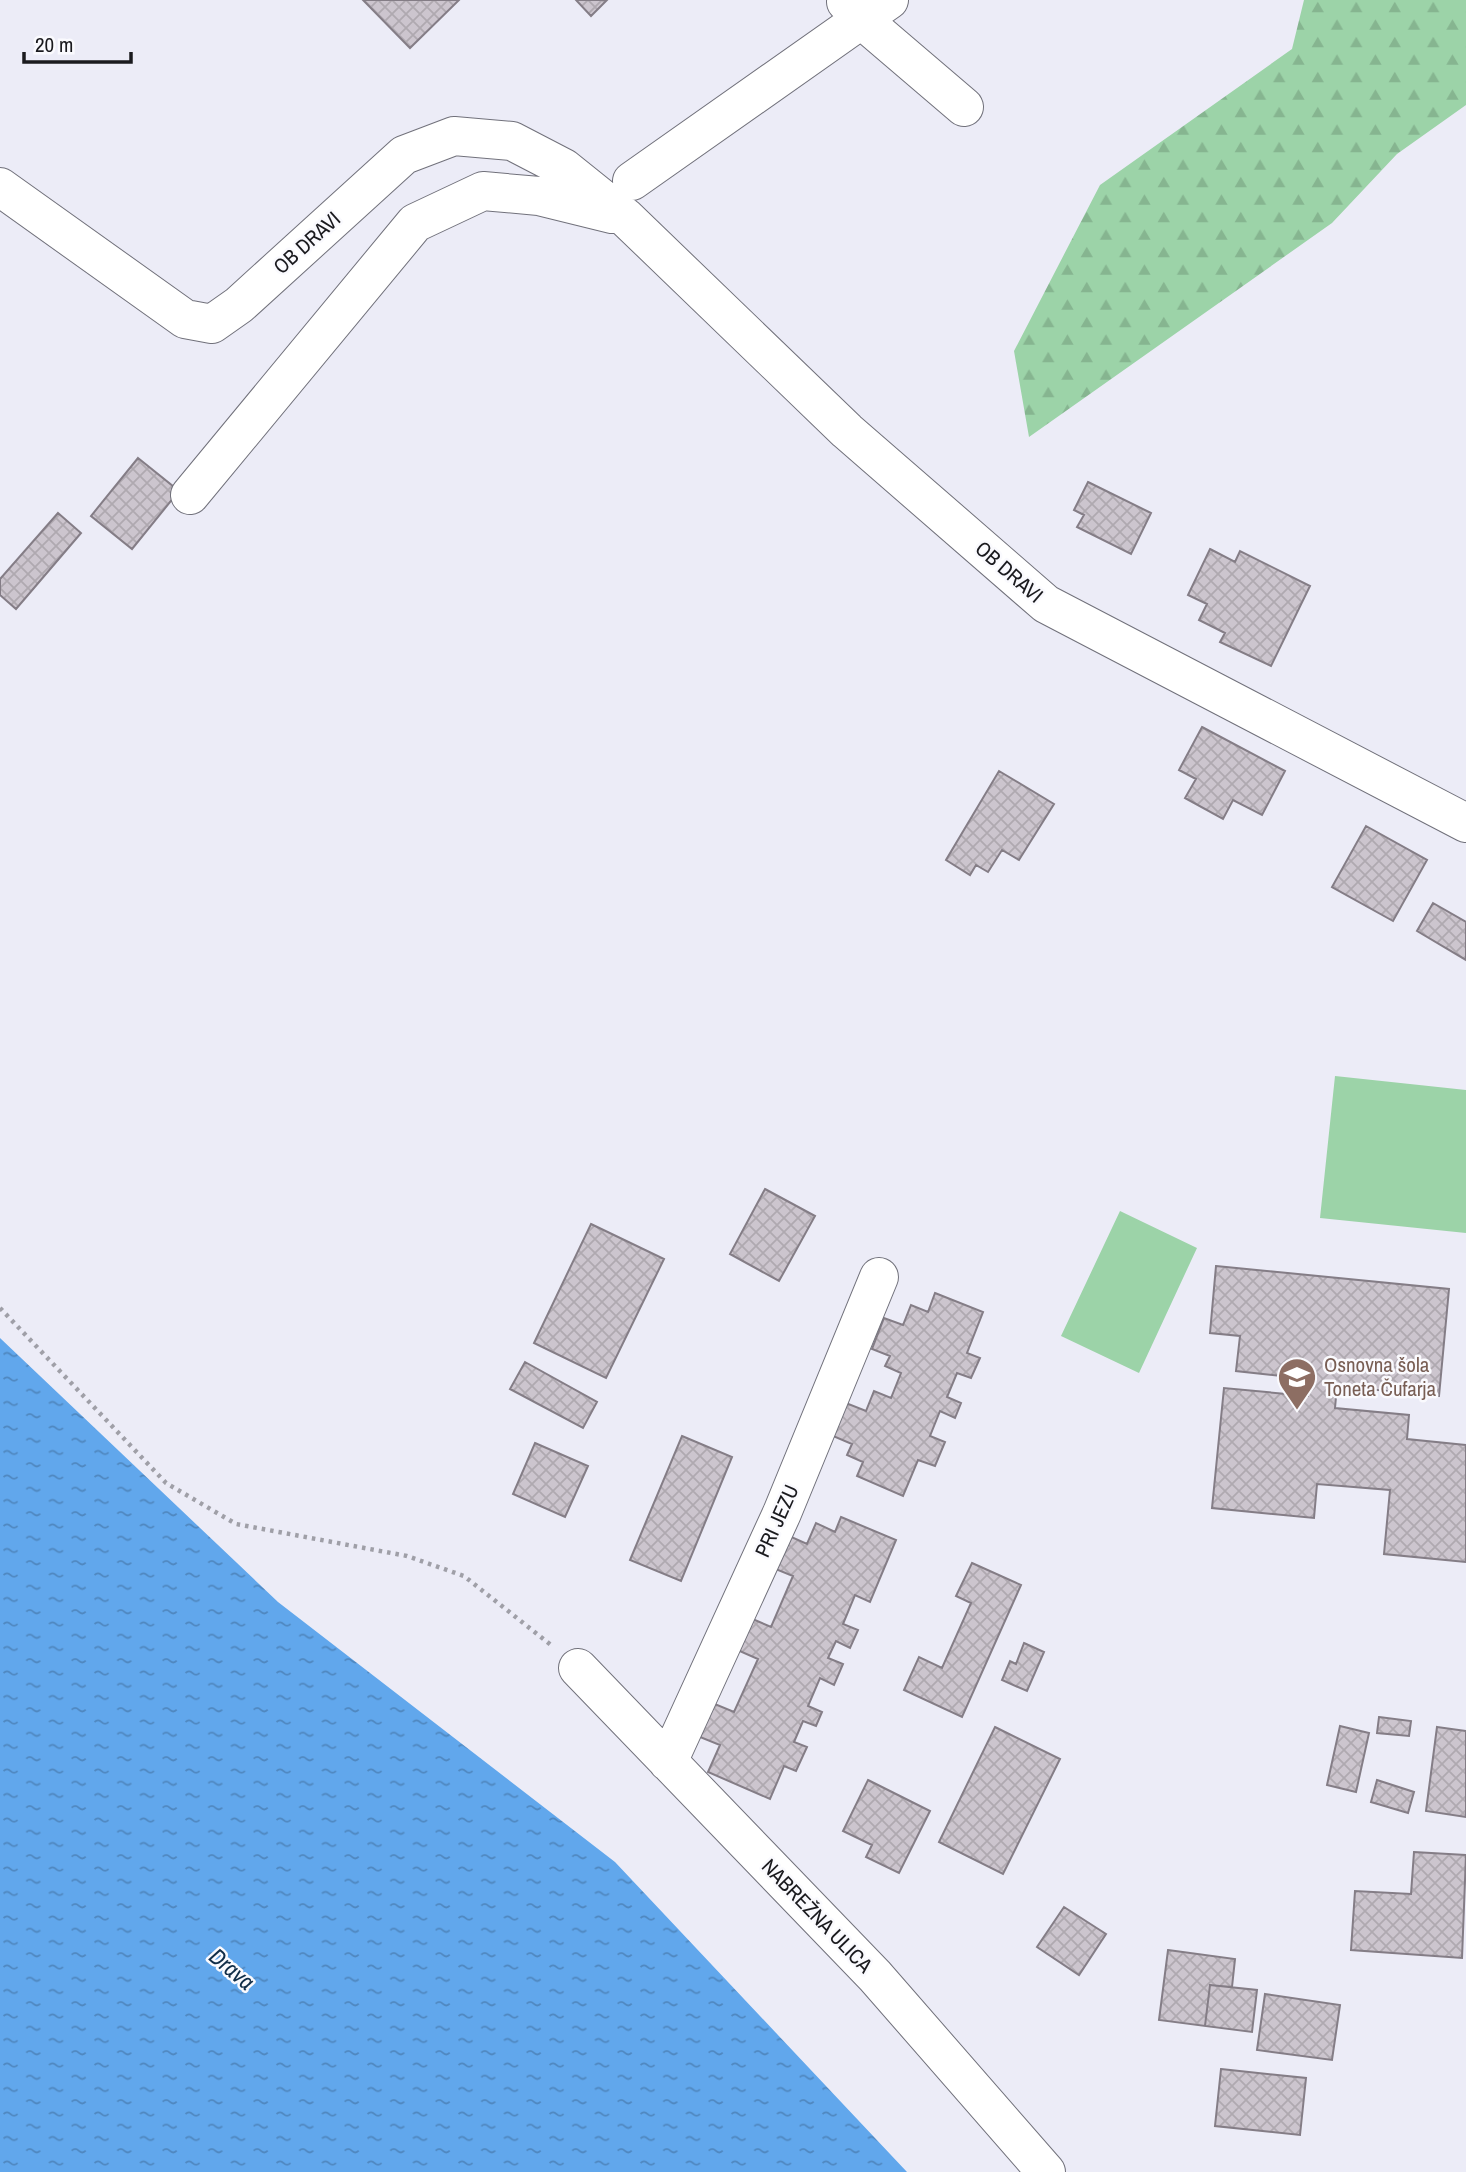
<svg xmlns="http://www.w3.org/2000/svg" width="1466" height="2172" viewBox="0 0 1466 2172" font-family="'Archivo Narrow',sans-serif">
	<style>
		.forest { fill: url(#forest-firs) }
		.pitch { fill: #9cd3a8 }
		.water { fill: url(#water-ripples) }
		.building { fill: url(#building-cross-hatch); stroke: #847d86; stroke-width: 2 }
		.lines { fill: none; stroke-linecap: round; stroke-linejoin: round }
		.minor-casing { stroke: #71717b; stroke-width: 40 }
		.path { stroke: #9f9fa7; stroke-width: 4.5; stroke-dasharray: 3.5 5; stroke-linecap: butt }
		.minor { stroke: #fff; stroke-width: 38 }
		.labels { text-anchor: middle; stroke-width: 5; stroke-linejoin: round; paint-order: stroke }
		.street-label { font-size: 21px; fill: #1a1a1e; stroke: #fafafe }
		.education-label { font-size: 21px; fill: #785e54; stroke: #fafafe; text-anchor: start }
		.water-label { font-size: 23px; font-style: italic; fill: #102d48; stroke: #fafafe }
	</style>
	<defs>
		<pattern id="forest-firs" width="22" height="20" patternUnits="userSpaceOnUse" patternTransform="scale(1.75)"><rect width="22" height="20" fill="#9cd3a8"/><path d="M5 1l3.5 6h-7zM16 11l3.5 6h-7z" fill="#86b590"/></pattern>
		<pattern id="water-ripples" width="26" height="14" patternUnits="userSpaceOnUse" patternTransform="scale(1.75)"><rect width="26" height="14" fill="#61a7ec"/><path d="M2 4q2-2 4 0t4 0M15 11q2-2 4 0t4 0" fill="none" stroke="#4f87bf"/></pattern>
		<pattern id="building-cross-hatch" width="8" height="8" patternUnits="userSpaceOnUse" patternTransform="scale(1.75)"><rect width="8" height="8" fill="#ccc5ce"/><path d="M0 0l8 8M0 8l8-8" fill="none" stroke="#afa9b0"/></pattern>
	</defs>
	<rect width="100%" height="100%" fill="#ececf7"/>
	<path class="forest" d="M1304,0H1466V105L1397,154L1332,223L1029,437L1014,351L1100,185L1292,49Z"/>
	<path class="pitch" d="M1335,1076L1466,1090V1233L1320,1218Z
		M1120,1211L1197,1248L1139,1373L1061,1336Z"/>
	<path class="water" d="M0,1338L278,1602L615,1862L907,2172H0Z"/>
	<path class="building" d="M363,0H459L410,48Z
		M576,0H607L591,16Z
		M138,458L179,491L132,549L91,516Z
		M1088,482L1151,513L1131,554L1077,527L1084,515L1074,510Z
		M58,513L81,533L16,609L0,595V579Z
		M1210,549L1235,562L1240,551L1310,586L1271,666L1220,642L1225,633L1199,620L1207,604L1188,595Z
		M1202,727L1285,771L1262,815L1233,800L1223,819L1185,798L1196,779L1179,770Z
		M999,771L1054,804L1019,860L1002,850L988,872L976,865L970,875L946,860Z
		M1366,826L1427,860L1393,921L1332,887Z
		M1433,903L1466,922V960L1417,931Z
		M765,1189L815,1216L779,1281L730,1254Z
		M591,1224L664,1259L606,1378L534,1343Z
		M1216,1266L1449,1289L1439,1396L1337,1386L1335,1408L1409,1415L1407,1439L1466,1445V1562L1384,1554L1390,1490L1317,1484L1314,1518L1212,1508L1224,1388L1308,1396L1310,1379L1236,1371L1240,1336L1210,1333Z
		M935,1293L983,1312L967,1353L980,1358L971,1378L957,1373L947,1397L961,1403L955,1418L940,1411L930,1436L945,1442L935,1466L918,1460L903,1496L857,1476L863,1462L847,1455L852,1444L833,1436L846,1403L866,1411L874,1391L891,1398L901,1373L885,1366L890,1356L872,1349L884,1318L903,1325L911,1305L928,1312Z
		M525,1362L597,1402L583,1428L510,1389Z
		M682,1436L732,1457L681,1581L630,1560Z
		M535,1443L588,1466L565,1517L513,1494Z
		M841,1517L896,1540L870,1602L855,1595L843,1624L858,1630L850,1648L836,1641L828,1658L843,1664L834,1685L820,1678L808,1706L822,1712L816,1726L803,1721L794,1742L807,1747L796,1771L784,1766L770,1799L708,1772L720,1745L695,1735L710,1702L734,1712L758,1659L735,1649L748,1617L771,1627L793,1576L773,1568L787,1535L807,1544L816,1523L835,1532Z
		M972,1563L1021,1585L962,1717L904,1690L919,1657L942,1668L971,1603L956,1596Z
		M1024,1643L1044,1652L1027,1691L1002,1680L1010,1661L1016,1664Z
		M1379,1717L1411,1721L1409,1736L1377,1733Z
		M1340,1726L1369,1733L1356,1792L1327,1785Z
		M995,1727L1060,1759L1003,1874L939,1842Z
		M1437,1727L1466,1731V1817L1426,1811Z
		M868,1780L930,1811L899,1873L866,1857L872,1845L843,1831Z
		M1377,1780L1414,1792L1408,1813L1371,1802Z
		M1414,1852L1466,1855L1462,1958L1351,1950L1355,1891L1411,1894Z
		M1064,1907L1106,1934L1079,1975L1037,1947Z
		M1168,1950L1235,1959L1232,1987L1210,1985L1205,2026L1159,2020Z
		M1210,1985L1257,1990L1252,2032L1205,2026Z
		M1265,1994L1340,2005L1332,2060L1257,2050Z
		M1221,2069L1306,2078L1300,2135L1215,2126Z"/>
	<g class="lines">
		<g class="minor-casing">
			<path id="minor" d="M846,2L861,19L964,107
				M632,181L889,0
				M0,187L185,319L212,324L239,305L404,155L454,136L512,141L564,168L625,217L847,431L1046,604L1466,823
				M190,495L415,223L483,191L539,196L612,214
				M578,1668L875,1976L1046,2172
				M668,1762L782,1513L879,1277"/>
		</g>
		<path class="path" d="M0,1308L166,1483L236,1524L407,1556L464,1576L551,1645"/>
		<use href="#minor" class="minor"/>
	</g>
	<defs>
		<g id="school-pin" transform="scale(2.0125)"><path d="M0 17L-7.5 6A9.5 9.5 0 1 1 7.5 6Z" fill="#8d6e63" stroke="#fafafe"/><path d="M0-5L7-2L0 1L-7-2ZM-4 1L0 2.5L4 1V4Q0 6-4 4Z" fill="#fff"/></g>
	</defs>
	<g fill-rule="evenodd">
		<use href="#school-pin" x="1297" y="1377"/>
	</g>
	<g class="labels">
		<g class="street-label">
			<text transform="translate(307 243) rotate(-42)" y="7">OB DRAVI</text>
			<text transform="translate(1009 572) rotate(41)" y="7">OB DRAVI</text>
			<text transform="translate(777 1521) rotate(-66)" y="7">PRI JEZU</text>
			<text transform="translate(817 1916) rotate(46)" y="7">NABREŽNA ULICA</text>
		</g>
		<g class="education-label">
			<text x="1324" y="1372">Osnovna šola<tspan x="1324" dy="24">Toneta Čufarja</tspan></text>
		</g>
		<g class="water-label">
			<text transform="translate(232 1969) rotate(40)" y="8">Drava</text>
		</g>
	</g>
	<path d="M24 52v10h107v-10" fill="none" stroke="#1a1a1e" stroke-width="3.5"/>
	<text x="35" y="52" font-size="21" fill="#1a1a1e" stroke="#fafafe" stroke-width="5" paint-order="stroke">20 m</text>
</svg>
